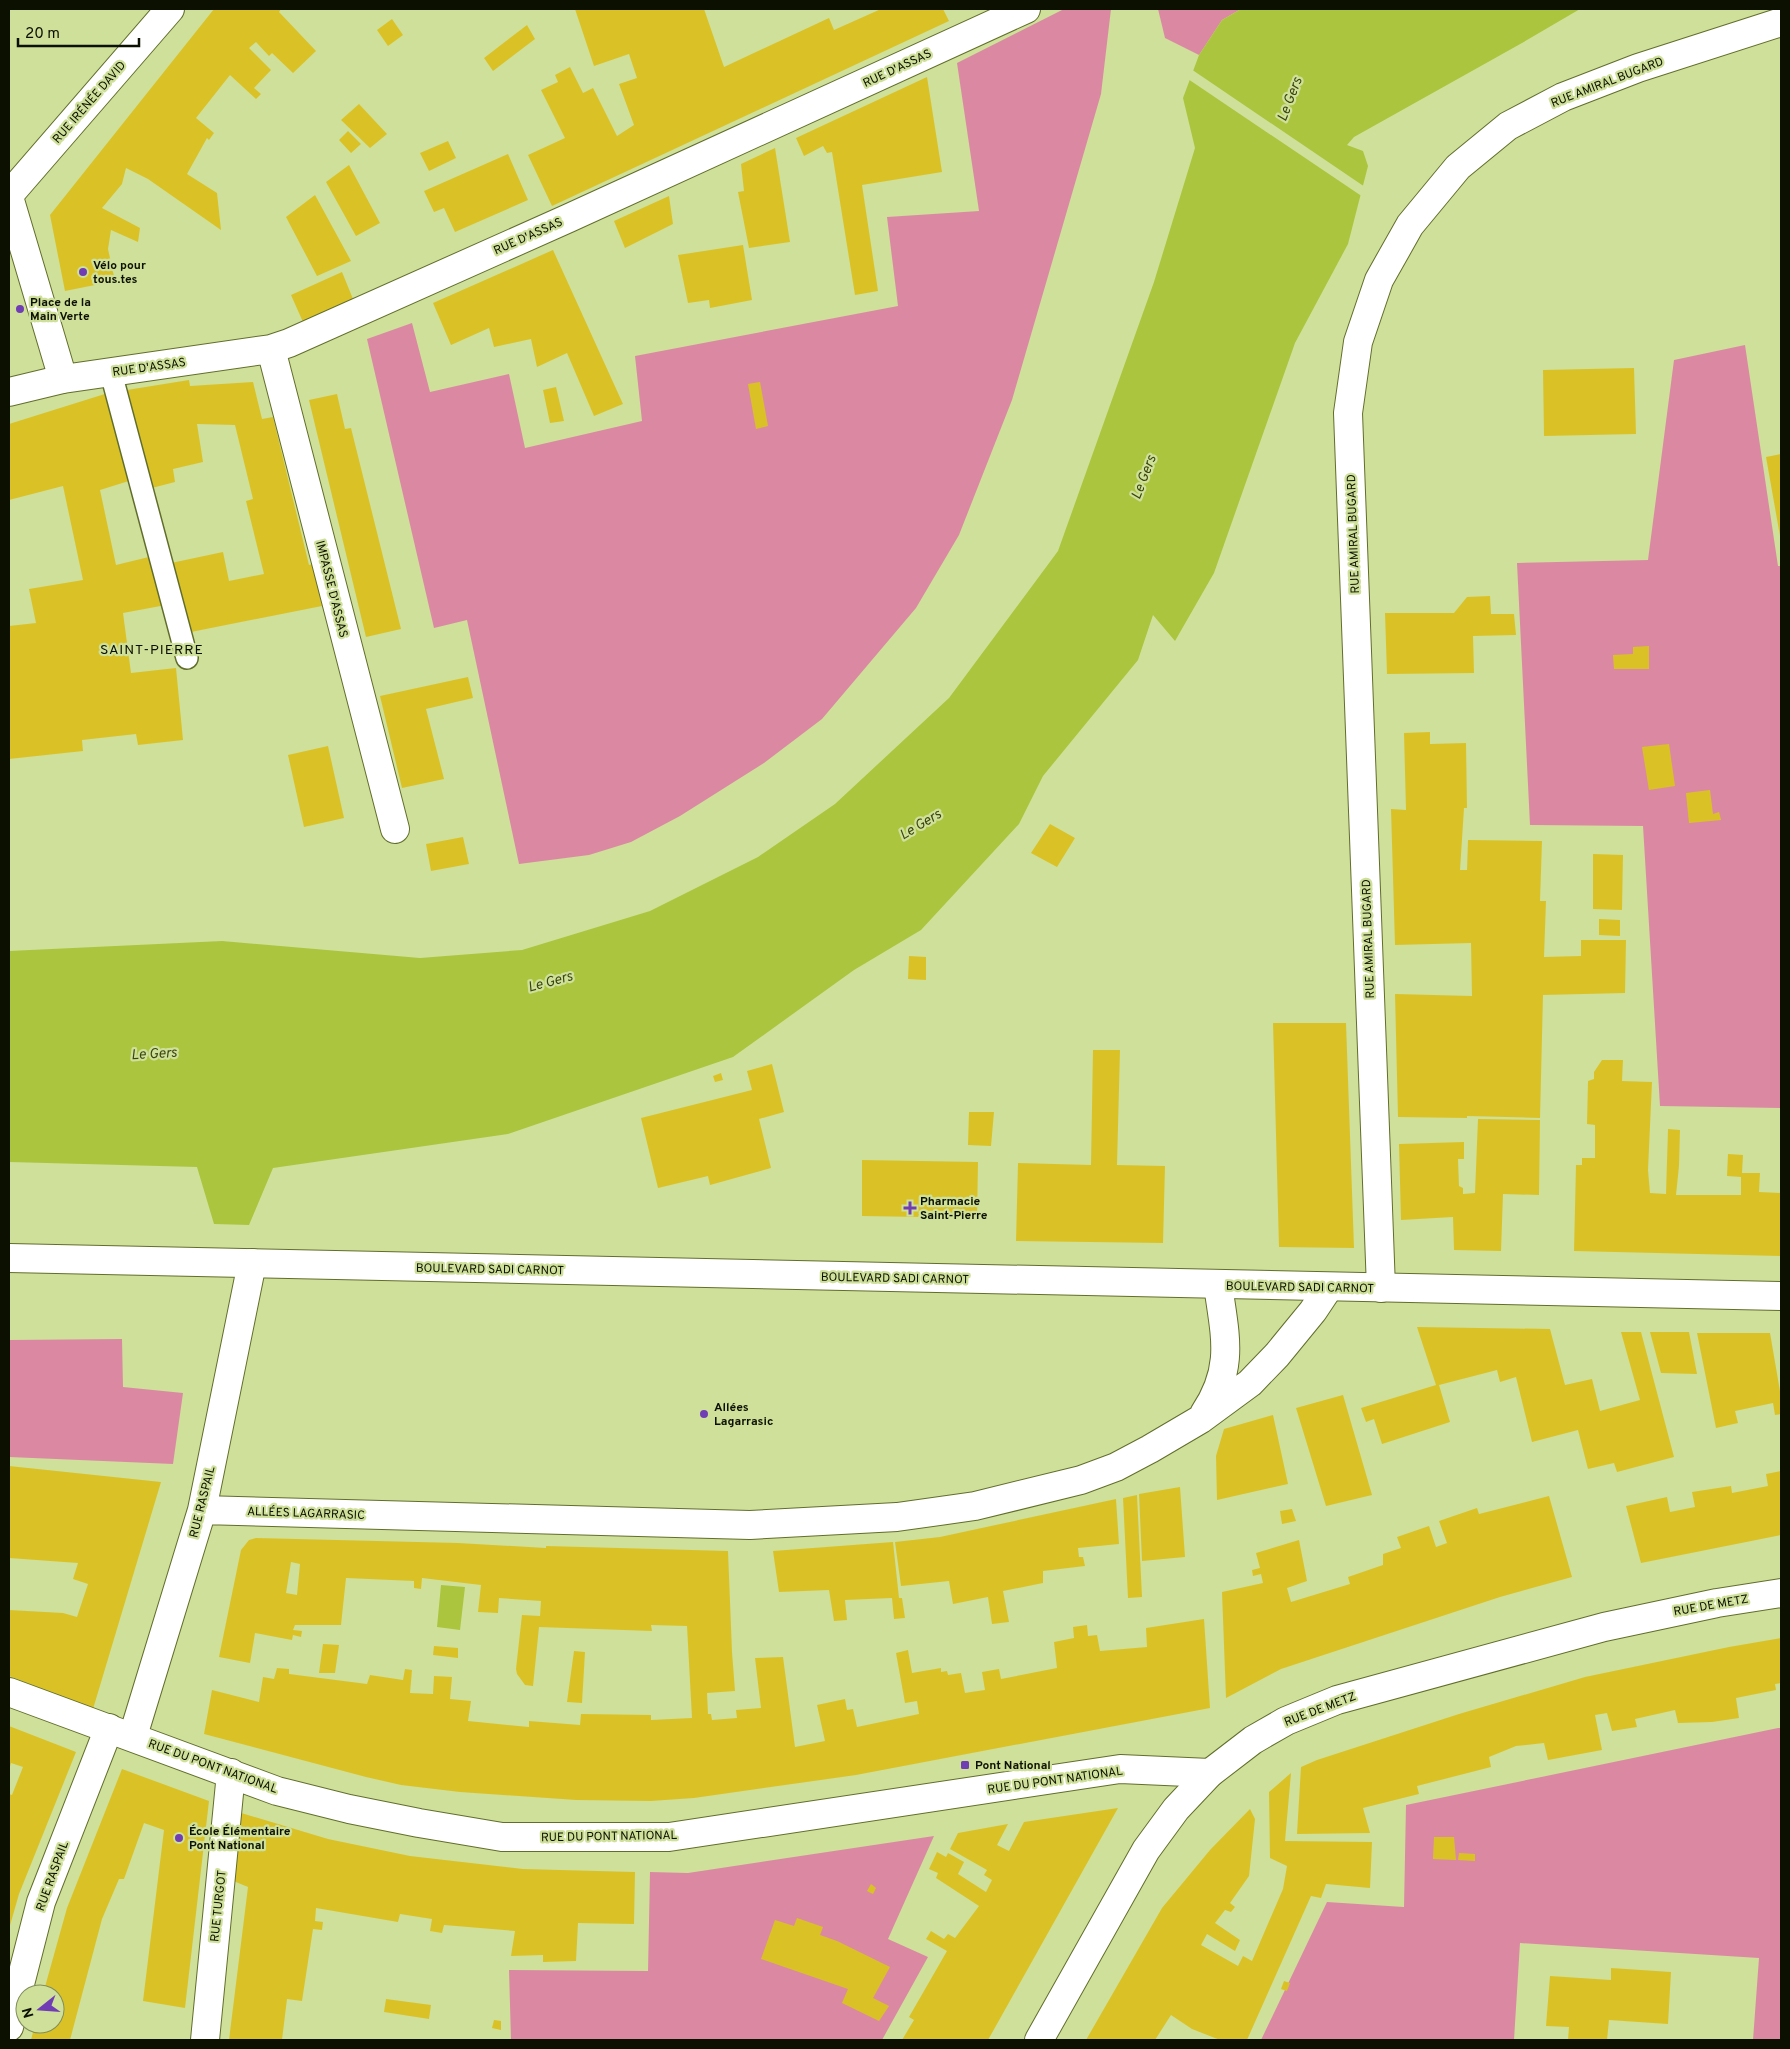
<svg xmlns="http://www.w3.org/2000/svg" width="1790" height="2049" viewBox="0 0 1790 2049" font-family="Overpass,sans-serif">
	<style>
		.green { fill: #db89a3 }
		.water { fill: #acc53e }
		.pier { fill: #cfe09a }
		.building { fill: #dac226; fill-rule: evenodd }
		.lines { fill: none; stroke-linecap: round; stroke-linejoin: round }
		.service-casing { stroke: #616e2b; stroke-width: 24 }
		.minor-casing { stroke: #616e2b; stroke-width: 30 }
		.tertiary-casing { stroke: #616e2b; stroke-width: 30 }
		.secondary-casing { stroke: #616e2b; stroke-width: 30 }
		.primary-casing { stroke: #616e2b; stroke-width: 30 }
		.service { stroke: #fff; stroke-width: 21 }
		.minor { stroke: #fff; stroke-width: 28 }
		.tertiary { stroke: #fff; stroke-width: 28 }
		.secondary { stroke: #fff; stroke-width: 28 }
		.primary { stroke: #fff; stroke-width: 28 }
		.poi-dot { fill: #703db4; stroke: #cfe09a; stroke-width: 2 }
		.labels { text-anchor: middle; stroke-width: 4.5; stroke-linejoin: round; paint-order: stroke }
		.street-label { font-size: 12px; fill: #0c1000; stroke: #cfe09a }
		.poi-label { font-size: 12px; font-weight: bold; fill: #0c1000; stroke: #cfe09a; text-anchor: start }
		.water-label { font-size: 14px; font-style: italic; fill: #3a440e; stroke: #cfe09a }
		.neighbourhood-label { font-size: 14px; letter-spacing: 1px; fill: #0c1000; stroke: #cfe09a }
	</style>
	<rect width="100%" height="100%" fill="#cfe09a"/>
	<path class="green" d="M1064,9H1111L1101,94L1012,400L959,535L916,608L822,719L764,763L680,816L631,842L589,855L519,864L467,620L434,628L367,339L412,323L430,392L509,374L525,448L642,421L635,356L898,306L887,217L979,211L957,63Z
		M1158,9H1241L1222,20L1199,55L1165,38Z
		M1745,345L1778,566H1781V1108L1660,1106L1643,826L1530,825L1517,563L1648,560L1674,360Z
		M122,1339L123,1387L183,1393L173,1464L9,1457V1340Z
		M1778,1728H1781V2040H1753L1759,1958L1520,1943L1514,2040H1261L1327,1902L1404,1907L1406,1805Z
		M934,1836L888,1939L928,1957L882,2040H511L509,1970L648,1971L650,1872L688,1873Z"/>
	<path class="water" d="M1241,9H1580L1522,43L1354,137L1347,145L1363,151L1368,166L1348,244L1295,343L1214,573L1175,641L1153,615L1138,660L1043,776L1019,824L921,930L854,970L733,1057L508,1134L273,1168L249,1225L214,1224L197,1167L9,1162V951L222,941L420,958L522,950L650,911L758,857L835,804L949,698L1058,551L1154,282L1195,148L1183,98L1199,55L1222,20Z
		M441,1585L465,1587L460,1630L437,1627Z"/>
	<path class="pier" d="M1191,69L1365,187L1363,197L1188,79Z"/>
	<path class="building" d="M214,9H281L279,12L316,51L293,73L272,53L269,56L256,42L249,48L271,70L254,88L261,94L256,99L230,75L196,118L214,133L209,140L207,138L187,174L217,193L221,230L148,179L126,168L122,184L102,208L140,228L138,242L111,230L108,249L115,281L65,291L50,215Z
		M575,9H704L724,67L829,18L834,30L881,9H943L949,21L552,206L528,155L565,138L541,90L558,82L555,75L570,67L583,93L593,88L617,136L634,125L619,84L637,78L629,54L594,66Z
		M392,19L403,35L388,46L377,30Z
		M527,25L535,39L493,71L484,58Z
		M927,77L942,172L862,185L878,291L855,295L832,152L827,153L823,146L804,156L796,138Z
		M359,104L387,134L370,148L341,120Z
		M348,131L361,144L351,153L339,140Z
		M448,141L456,158L429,171L420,153Z
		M775,148L790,242L749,248L738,192L744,191L741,164Z
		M508,154L528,200L455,232L444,208L434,212L424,191Z
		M349,165L380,223L356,236L326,182Z
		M315,195L351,261L317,276L286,217Z
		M669,196L673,224L625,248L614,221Z
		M743,245L752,300L710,308L709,300L688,303L678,255Z
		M553,250L623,404L594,416L567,353L537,367L531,339L494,347L489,328L451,345L433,303Z
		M342,272L353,299L303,322L291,295Z
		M1634,368L1636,434L1544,436L1543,370Z
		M189,380L190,386L253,382L262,419L273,417L309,565L313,564L322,606L191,632L171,563L223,552L229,581L264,574L246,501L253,499L235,425L197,424L203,462L173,469L175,482L148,489L127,390Z
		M760,382L768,426L756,429L748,384Z
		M556,387L564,421L550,423L543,390Z
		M108,393L132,480L100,490L116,565L153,556L166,605L123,613L131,673L176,668L183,740L138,745L136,734L82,740L83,751L9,759V626L36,623L29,589L83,580L63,486L9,500V424Z
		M337,394L345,429L351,428L401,629L366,637L309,400Z
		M1781,454V536H1780L1766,457Z
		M1490,596L1491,614H1514L1516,635L1473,636L1474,673L1387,674L1385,613H1454L1467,597Z
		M1649,646V669H1614L1613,655L1633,654V647Z
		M468,677L473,698L426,709L444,779L402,788L380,696Z
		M1430,732V744L1466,743L1467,808H1464L1460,870H1467L1468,840L1542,841L1540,901H1546L1544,957L1581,956V940H1626L1625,993L1543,995L1540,1118L1467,1116V1118L1398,1117L1395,994L1472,996L1471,943L1395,945L1391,809L1406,810L1404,733Z
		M1669,744L1675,786L1649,790L1642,747Z
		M328,746L344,818L304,827L288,755Z
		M1710,790L1713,814L1719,812L1721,820L1689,823L1686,793Z
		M1050,824L1075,838L1057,867L1031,853Z
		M463,837L469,864L431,871L426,844Z
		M1593,854L1623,855L1622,910L1593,909Z
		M1599,919L1620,920V936L1599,935Z
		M909,956L926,957V980L908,979Z
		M1273,1023H1346L1354,1248L1279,1247Z
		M1093,1050H1120L1117,1165L1165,1166L1163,1243L1016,1241L1018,1163L1091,1165Z
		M1602,1060H1623L1622,1081L1652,1082L1648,1170L1650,1193L1666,1194L1668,1129L1680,1130L1679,1166L1676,1195H1741V1177L1727,1176L1728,1154L1743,1155L1742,1173H1760L1759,1192L1781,1193V1256L1574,1251L1576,1165H1582V1158H1595V1125L1587,1124L1588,1081L1594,1079V1072Z
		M772,1064L784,1112L759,1119L771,1168L710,1185L708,1176L658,1188L641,1118L752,1090L747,1071Z
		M721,1073L723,1080L715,1082L713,1076Z
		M969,1112H994L991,1146L968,1145Z
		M1478,1119L1540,1120L1539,1195L1503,1194L1501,1251L1454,1250L1453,1217L1401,1220L1399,1144L1464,1142V1159H1458L1459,1186L1463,1188V1194L1475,1193Z
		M862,1160L978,1162L977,1218L862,1216Z
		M1417,1327L1550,1329L1565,1385L1592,1379L1600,1411L1640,1400L1621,1332H1641L1674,1457L1617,1472L1614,1463L1588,1469L1578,1430L1532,1442L1516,1377L1500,1382L1497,1370L1439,1385L1450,1422L1382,1444L1374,1419L1366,1422L1361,1408L1436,1385Z
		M1650,1332H1689L1697,1374L1661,1373Z
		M1697,1333H1770L1781,1397V1414L1775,1415L1773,1403L1735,1411L1738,1423L1716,1428Z
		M1343,1395L1372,1495L1326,1506L1296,1408Z
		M1273,1415L1288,1484L1217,1500L1216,1456L1224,1429Z
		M9,1466L161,1482L93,1709L9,1676V1610L63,1613L77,1617L88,1584L73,1579L78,1563L9,1558Z
		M1781,1471V1535L1641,1563L1626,1506L1667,1497L1670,1512L1695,1507L1692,1492L1731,1486L1732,1493L1768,1486L1766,1474Z
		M1180,1487L1185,1557L1142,1561L1139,1494Z
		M1137,1495L1142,1597L1128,1598L1123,1498Z
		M1549,1496L1572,1577L1500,1597L1281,1669L1226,1698L1222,1592L1263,1583L1261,1574L1253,1576L1252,1570L1260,1568L1256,1553L1299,1540L1307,1581L1287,1588L1291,1602L1350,1584L1348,1577L1383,1565V1554L1401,1548L1397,1537L1429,1526L1436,1547L1447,1543L1439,1521L1477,1508L1479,1514Z
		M1116,1499L1119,1544L1078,1548L1079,1557H1083L1085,1566L1043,1571V1583L1003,1591L1009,1622L992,1624L988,1597L953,1604L949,1581L901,1586L895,1542L940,1537Z
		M1292,1509L1296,1521L1282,1524L1280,1511Z
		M256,1538L458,1543L546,1548V1546L728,1551L732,1652L735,1691L707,1693L708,1714H711L712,1720L737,1718L736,1710L761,1708L755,1658L783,1657L795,1747L825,1741L817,1705L845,1699L847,1710L853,1709L857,1727L919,1714L917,1701L905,1703L896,1653L908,1650L912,1673L941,1668V1672L947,1671L948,1675L961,1673L965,1693L971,1692L985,1690L982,1672L999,1669L1001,1679L1057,1668L1054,1642L1074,1638L1073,1627L1087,1625L1088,1636L1097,1635L1100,1651L1147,1647L1146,1628L1204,1619L1210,1708L856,1775L694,1798L651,1801L576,1800L460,1792L401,1785L366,1777L204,1734L212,1690L259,1702L263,1677L274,1679L277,1668L289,1669V1674L367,1684L370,1675L403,1680L405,1669L412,1670L410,1693L433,1694L434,1676L452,1677L450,1699L471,1701L468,1721L529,1727V1721L580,1725L581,1714L651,1715V1720L692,1718L687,1626L651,1625L652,1631L539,1627L533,1686L525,1685L517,1674L516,1669L522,1615L540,1616L541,1601L499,1598L498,1613L478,1612L481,1585L422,1578L421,1589L414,1588V1581L346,1578L341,1625H295L293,1630L302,1631L301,1637L293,1635L292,1640L255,1633L250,1663L219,1657L241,1550L249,1540ZM291,1562L300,1564L297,1595L286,1593Z
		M893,1542L899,1598H902L905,1618L894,1619L892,1598L845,1600L847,1620L834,1621L829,1590L779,1592L773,1551Z
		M1781,1638V1683L1775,1684L1776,1690L1736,1698L1739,1718L1712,1722L1678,1723L1675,1710L1635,1719L1637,1727L1612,1731L1607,1713L1595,1715L1602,1750L1548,1760L1544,1743L1516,1746L1489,1757L1491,1767L1417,1786L1419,1794L1363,1808L1370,1833L1297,1834L1301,1767L1317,1760L1459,1714L1585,1677L1729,1647Z
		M323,1644L339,1645L335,1673H319Z
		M434,1646L458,1648V1658L433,1655Z
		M574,1651L585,1652L582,1703L567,1702Z
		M9,1726L76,1752L19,1894L9,1929V1794L12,1795L23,1767L11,1763L9,1770Z
		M122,1769L209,1801L185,2008L143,2001L164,1830L144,1823L124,1879H119L102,1919L70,2040H31L35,2024H55V1994H43L67,1908Z
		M1291,1773L1285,1841L1372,1842L1370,1888L1326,1884L1321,1898L1311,1896L1247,2040H1220L1192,2029L1171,2015L1155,2040H1086L1162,1908L1210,1850L1250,1809L1255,1819L1249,1876L1230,1903L1235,1907L1231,1912L1225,1910L1215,1923L1240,1940L1235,1951L1207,1934L1201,1945L1238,1966L1243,1956L1252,1961L1283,1889L1287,1866L1270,1858L1269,1792Z
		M1118,1808L988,2040H902L914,2020L909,2017L947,1951L926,1939L931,1931L944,1939L948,1934L955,1938L979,1906L936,1878L938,1873L929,1869L937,1852L946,1857L948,1853L964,1862L958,1874L986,1892L992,1880L984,1875L987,1870L950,1849L958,1833L1008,1824L997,1845L1009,1851L1024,1822Z
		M238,1812L328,1839L410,1856L523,1869L635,1872L634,1924L578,1923L576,1961L543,1962V1955L511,1956L515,1931L444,1925L442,1933L430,1931L432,1919L400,1914L398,1922L316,1908L315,1921L323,1922L322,1930L313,1929L302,2001L287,1999L282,2040H229L248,1887L231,1880Z
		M1434,1837H1454L1456,1860L1433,1859Z
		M1459,1853L1475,1854V1861L1458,1860Z
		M871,1884L876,1888L873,1894L867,1891Z
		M797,1918L823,1927L820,1935L837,1941L890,1967L873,1998L889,2006L879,2021L842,2003L848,1989L761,1959L775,1920L794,1926Z
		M1611,1968L1671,1972L1668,2024L1609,2020L1607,2040H1568L1569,2027L1546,2026L1550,1976L1611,1980Z
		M1284,1981L1290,1983L1287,1991L1281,1989Z
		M386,1999L431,2005L429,2019L384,2012Z
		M494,2020L501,2021V2030L492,2028Z"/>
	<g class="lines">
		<g class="service-casing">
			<path id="service" d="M111,373L187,658"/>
		</g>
		<g class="minor-casing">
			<path id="minor" d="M9,197L63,379
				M271,349L395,829
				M9,392L63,379L271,349L289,343L569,218L1026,9
				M1381,1288L1348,413L1358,342L1379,280L1410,225L1458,167L1508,126L1563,97L1638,68L1781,22
				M1204,1414C1235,1368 1225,1336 1218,1285
				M202,1510L750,1525L897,1517L975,1506L1081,1480L1116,1467L1150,1449L1201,1419L1250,1383L1277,1355L1313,1311L1329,1287
				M133,1736L202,1510L252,1263
				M9,2027L41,1902L109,1728
				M205,2040L231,1773"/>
		</g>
		<g class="tertiary-casing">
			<path id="tertiary" d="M9,1692L277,1791L349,1809L419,1823L502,1837H669L1120,1769L1210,1773"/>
		</g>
		<g class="secondary-casing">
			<path id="secondary" d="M9,195L170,9
				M1039,2040L1146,1850L1176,1809L1210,1773L1253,1740L1286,1721L1337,1700L1604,1627L1717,1603L1781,1593"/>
		</g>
		<g class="primary-casing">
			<path id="primary" d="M9,1258L1781,1296"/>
		</g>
		<use href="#service" class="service"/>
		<use href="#minor" class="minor"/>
		<use href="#tertiary" class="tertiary"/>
		<use href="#secondary" class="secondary"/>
		<use href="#primary" class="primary"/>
	</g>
	<g class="poi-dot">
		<circle cx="83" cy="272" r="5"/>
		<circle cx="20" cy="309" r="5"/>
		<path d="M907.5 1200.5h5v5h5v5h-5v5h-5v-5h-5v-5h5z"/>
		<circle cx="704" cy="1414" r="5"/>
		<rect x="960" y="1760" width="10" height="10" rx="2.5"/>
		<circle cx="179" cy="1838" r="5"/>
	</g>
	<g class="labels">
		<g class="street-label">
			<text transform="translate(897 68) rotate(-25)" y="4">RUE D'ASSAS</text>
			<text transform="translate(1607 82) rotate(-21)" y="4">RUE AMIRAL BUGARD</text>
			<text transform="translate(89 102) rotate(-49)" y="4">RUE IRÉNÉE DAVID</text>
			<text transform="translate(528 236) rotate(-24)" y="4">RUE D'ASSAS</text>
			<text transform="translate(149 367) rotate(-8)" y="4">RUE D'ASSAS</text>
			<text transform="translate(1353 534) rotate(-92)" y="4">RUE AMIRAL BUGARD</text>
			<text transform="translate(332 589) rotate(76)" y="4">IMPASSE D'ASSAS</text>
			<text transform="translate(1368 939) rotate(-92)" y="4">RUE AMIRAL BUGARD</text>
			<text transform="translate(490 1269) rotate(1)" y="4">BOULEVARD SADI CARNOT</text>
			<text transform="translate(895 1278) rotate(1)" y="4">BOULEVARD SADI CARNOT</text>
			<text transform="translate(1300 1287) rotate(1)" y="4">BOULEVARD SADI CARNOT</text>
			<text transform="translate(202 1502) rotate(-76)" y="4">RUE RASPAIL</text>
			<text transform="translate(306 1513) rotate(2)" y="4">ALLÉES LAGARRASIC</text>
			<text transform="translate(1711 1605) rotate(-10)" y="4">RUE DE METZ</text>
			<text transform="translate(1320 1709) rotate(-21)" y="4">RUE DE METZ</text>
			<text transform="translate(213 1766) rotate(20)" y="4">RUE DU PONT NATIONAL</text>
			<text transform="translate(1055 1780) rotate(-8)" y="4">RUE DU PONT NATIONAL</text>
			<text transform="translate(609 1836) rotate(-1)" y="4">RUE DU PONT NATIONAL</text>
			<text transform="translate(52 1876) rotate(-70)" y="4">RUE RASPAIL</text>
			<text transform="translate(218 1906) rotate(-84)" y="4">RUE TURGOT</text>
		</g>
		<g class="poi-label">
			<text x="93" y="269">Vélo pour<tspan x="93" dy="14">tous.tes</tspan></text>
			<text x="30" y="306">Place de la<tspan x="30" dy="14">Main Verte</tspan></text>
			<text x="920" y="1205">Pharmacie<tspan x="920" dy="14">Saint-Pierre</tspan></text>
			<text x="714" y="1411">Allées<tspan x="714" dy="14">Lagarrasic</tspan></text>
			<text x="975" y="1769">Pont National</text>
			<text x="189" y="1835">École Élémentaire<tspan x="189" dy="14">Pont National</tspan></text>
		</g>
		<g class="water-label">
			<text transform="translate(1289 99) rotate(-69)" y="5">Le Gers</text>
			<text transform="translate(1143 477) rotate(-69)" y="5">Le Gers</text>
			<text transform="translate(920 824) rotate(-31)" y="5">Le Gers</text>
			<text transform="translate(550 981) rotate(-15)" y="5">Le Gers</text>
			<text transform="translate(154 1053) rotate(-3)" y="5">Le Gers</text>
		</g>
		<g class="neighbourhood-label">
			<text x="152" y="654">SAINT-PIERRE</text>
		</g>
	</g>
	<rect width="1790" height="2049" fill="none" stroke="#0c1000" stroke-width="20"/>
	<g transform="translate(40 2009) rotate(253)"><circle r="24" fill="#cfe09a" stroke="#818d5c"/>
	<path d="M0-4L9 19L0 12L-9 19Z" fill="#703db4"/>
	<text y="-8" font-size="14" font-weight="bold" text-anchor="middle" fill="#0c1000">N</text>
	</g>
	<path d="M18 38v8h121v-8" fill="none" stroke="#0c1000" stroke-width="2.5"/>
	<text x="25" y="38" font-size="15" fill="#0c1000" stroke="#cfe09a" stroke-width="4" paint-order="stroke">20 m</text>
</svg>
